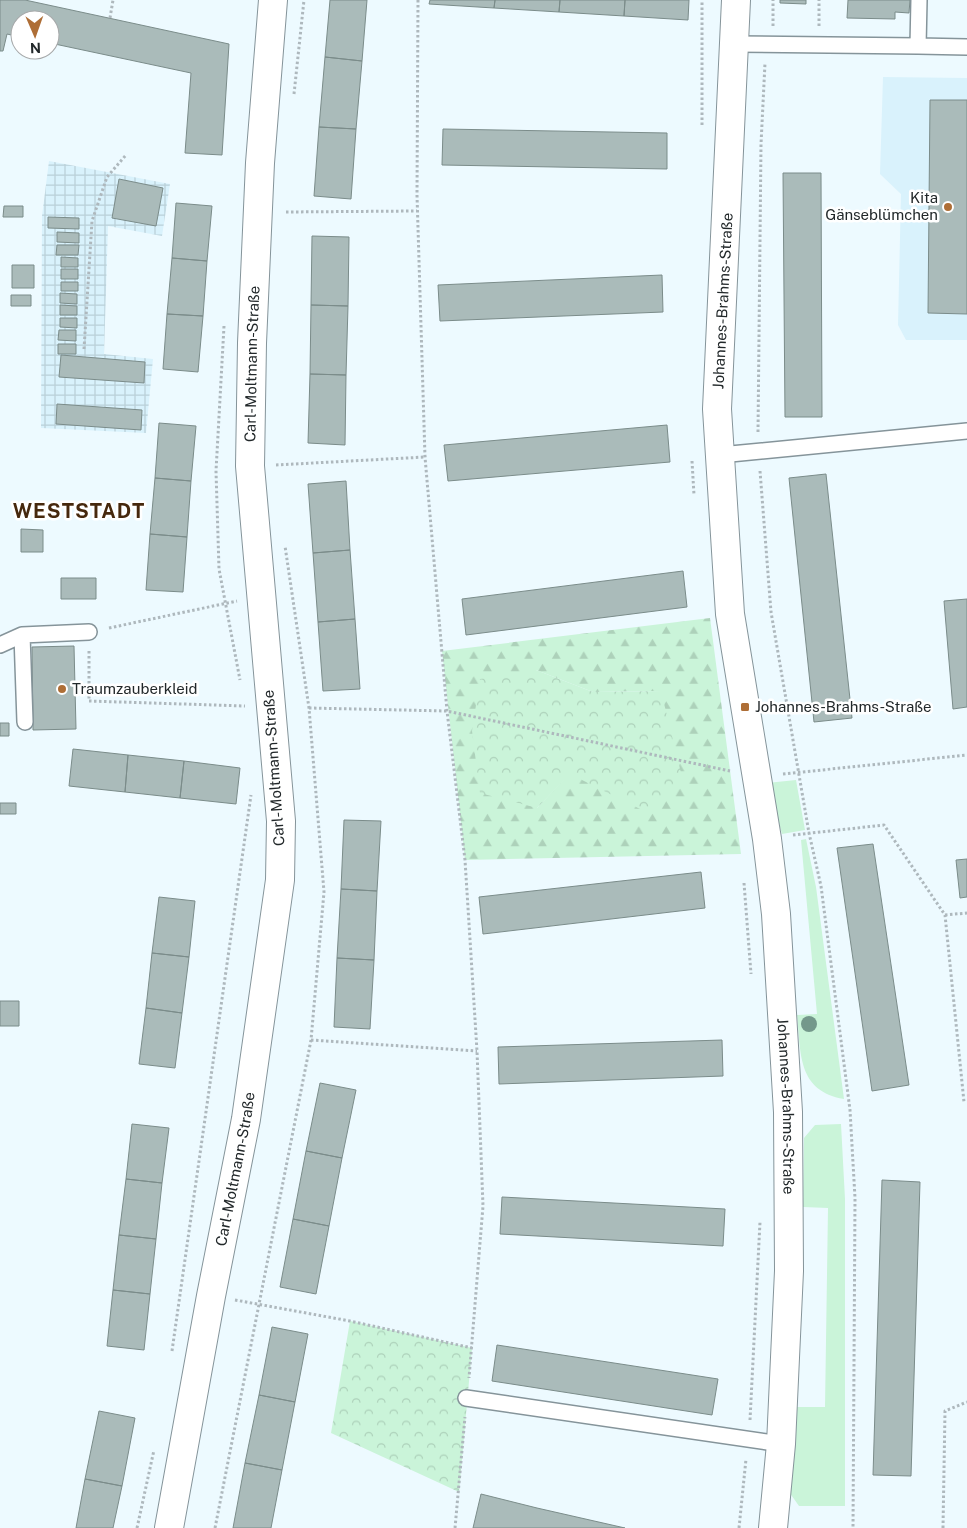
<svg xmlns="http://www.w3.org/2000/svg" width="967" height="1528" viewBox="0 0 967 1528" font-family="'Public Sans',sans-serif">
	<style>
		.built { fill: #d9f2fc }
		.industrial { fill: url(#industrial-grid) }
		.grass { fill: #caf4d9 }
		.forest { fill: url(#forest-firs); fill-rule: evenodd }
		.park { fill: url(#park-crowns) }
		.building { fill: #aabbba; stroke: #7b8c8a }
		.lines { fill: none; stroke-linecap: round; stroke-linejoin: round }
		.service-casing { stroke: #85949a; stroke-width: 18 }
		.minor-casing { stroke: #85949a; stroke-width: 30 }
		.path { stroke: #aeb8bd; stroke-width: 3; stroke-dasharray: 2.5 2.5; stroke-linecap: butt }
		.service { stroke: #fff; stroke-width: 15 }
		.minor { stroke: #fff; stroke-width: 28 }
		.tree { fill: #74988b }
		.poi-dot { fill: #ae6e36; stroke: #fff; stroke-width: 2 }
		.labels { text-anchor: middle; stroke-width: 5; stroke-linejoin: round; paint-order: stroke }
		.poi-label { font-size: 15px; fill: #22282a; stroke: #fff; text-anchor: start }
		.street-label { font-size: 15px; fill: #22282a; stroke: #fff }
		.district-label { font-size: 20px; font-weight: bold; letter-spacing: 1px; fill: #46280d; stroke: #fff }
	</style>
	<defs>
		<pattern id="industrial-grid" width="8" height="8" patternUnits="userSpaceOnUse" patternTransform="scale(1.25)"><rect width="8" height="8" fill="#d9f2fc"/><path d="M0 4h8M4 0v8" fill="none" stroke="#bad0d8"/></pattern>
		<pattern id="forest-firs" width="22" height="20" patternUnits="userSpaceOnUse" patternTransform="scale(1.25)"><rect width="22" height="20" fill="#caf4d9"/><path d="M5 1l3.5 6h-7zM16 11l3.5 6h-7z" fill="#add1ba"/></pattern>
		<pattern id="park-crowns" width="20" height="18" patternUnits="userSpaceOnUse" patternTransform="scale(1.25)"><rect width="20" height="18" fill="#caf4d9"/><path d="M2 6a3 3 0 1 1 6 0M12 15a3 3 0 1 1 6 0" fill="none" stroke="#add1ba"/></pattern>
	</defs>
	<rect width="100%" height="100%" fill="#edfaff"/>
	<path class="built" d="M883,77L967,78V340H906L898,325L901,194L880,174Z"/>
	<path class="industrial" d="M49,161L170,184L162,236L108,226L104,354L153,359L146,433L41,428L42,216Z"/>
	<path class="grass" d="M796,780L805,830L782,834L767,783Z
		M806,839L816,887L844,1099C797,1091 801,1053 797,1015L817,1014L801,840Z
		M841,1124L845,1199V1506H799L787,1489L795,1407H825L828,1208L803,1207L804,1138L815,1125Z"/>
	<path class="forest" d="M710,618L741,854L465,860L442,651ZM536,670L593,692L661,691L569,774L537,808Z"/>
	<path class="park" d="M536,670L593,692L661,691L682,777L650,814L570,774L537,808L480,793L472,731L480,679Z
		M350,1321L472,1348L459,1492L331,1433Z"/>
	<path class="building" d="M0,0H25L229,44L222,155L185,153L191,73L50,43V20H20V37L7,34L3,51H0Z
		M330,0H367L362,61L325,57Z
		M430,0H495L494,8L429,4Z
		M495,0H560L559,12L494,8Z
		M560,0H625L624,16L559,12Z
		M625,0H689L688,20L624,16Z
		M780,0H806V4L780,3Z
		M848,0H910L909,13L895,12V19L847,18Z
		M325,57L362,61L356,129L319,127Z
		M930,100H967V314L928,313Z
		M319,127L356,129L351,199L314,196Z
		M443,129L667,133V169L442,165Z
		M783,173H821L822,417H785Z
		M119,179L163,188L156,226L112,218Z
		M176,203L212,206L207,261L172,258Z
		M4,206H23V217H3Z
		M48,217L79,218V229L48,228Z
		M57,232L79,233V243L57,242Z
		M312,236L349,237L348,306L311,305Z
		M57,245H79L78,255H56Z
		M61,257L78,258V267H61Z
		M172,258L207,261L203,316L167,314Z
		M12,265H34V288H12Z
		M61,269H78V279H61Z
		M662,275L663,312L440,321L438,285Z
		M61,282H78V291H61Z
		M60,293L77,294V304L60,303Z
		M11,295H31V306H11Z
		M60,305L77,306V315H60Z
		M311,305L348,306L346,375L310,374Z
		M167,314L203,316L198,372L163,369Z
		M60,318H77V328L60,327Z
		M59,330H76V341L58,340Z
		M58,344H76V354H58Z
		M61,355L145,362L144,383L59,377Z
		M310,374L346,375L345,445L308,443Z
		M57,404L142,410L141,430L56,424Z
		M159,423L196,426L191,481L155,478Z
		M667,425L670,462L448,481L444,445Z
		M826,474L852,718L814,722L789,478Z
		M155,478L191,481L187,537L150,534Z
		M346,481L350,550L313,553L308,484Z
		M21,529L43,530V552H21Z
		M150,534L187,537L183,592L146,590Z
		M350,550L355,619L318,622L313,553Z
		M683,571L687,607L466,635L462,599Z
		M61,578H96V599H61Z
		M967,599V707L953,709L944,601Z
		M355,619L360,689L323,691L318,622Z
		M74,646L76,729L33,730L32,647Z
		M0,723H9V736H0Z
		M73,749L128,755L125,792L69,786Z
		M128,755L184,761L180,798L125,792Z
		M184,761L240,768L236,804L180,798Z
		M0,803H16V814H0Z
		M344,820L381,821L377,891L341,889Z
		M873,844L909,1085L872,1091L837,848Z
		M967,859V897L960,898L956,860Z
		M701,872L705,908L483,934L479,897Z
		M341,889L377,891L374,960L337,958Z
		M159,897L195,901L189,957L152,953Z
		M152,953L189,957L182,1013L146,1008Z
		M337,958L374,960L370,1029L334,1027Z
		M0,1001H19V1026H0Z
		M146,1008L182,1013L175,1068L139,1064Z
		M722,1040L723,1076L499,1084L498,1047Z
		M320,1083L356,1090L342,1158L306,1151Z
		M132,1124L169,1128L162,1183L126,1179Z
		M306,1151L342,1158L329,1226L293,1219Z
		M126,1179L162,1183L156,1239L119,1235Z
		M882,1180L920,1182L911,1476L873,1475Z
		M502,1197L725,1209L723,1246L500,1234Z
		M293,1219L329,1226L316,1294L280,1287Z
		M119,1235L156,1239L150,1294L113,1290Z
		M113,1290L150,1294L144,1350L107,1346Z
		M272,1327L308,1334L295,1402L259,1395Z
		M497,1345L718,1379L712,1415L492,1381Z
		M259,1395L295,1402L282,1470L245,1463Z
		M99,1411L135,1418L122,1486L85,1479Z
		M245,1463L282,1470L271,1528H233Z
		M85,1479L122,1486L113,1528H76Z
		M481,1494L537,1508L625,1528H473Z"/>
	<g class="lines">
		<g class="service-casing">
			<path id="service" d="M735,44L918,46L919,0
				M918,46L967,47
				M720,455L967,431
				M22,635L25,722
				M0,645L22,635L89,632
				M466,1398L781,1444"/>
		</g>
		<g class="minor-casing">
			<g id="minor">
				<path id="s1" d="M736,0L717,409L730,614L767,839L776,914L788,1112L789,1271L781,1444L773,1528"/>
				<path id="s2" d="M169,1528L211,1296L246,1119L280,880L281,821L250,466L252,343L260,163L273,0"/>
			</g>
		</g>
		<path class="path" d="M418,0L417,195L425,457L447,711L465,860L477,1051L483,1206L469,1378
			M110,18L113,0
			M773,26V0
			M819,26V0
			M294,94L304,0
			M702,125V0
			M286,212L417,211
			M224,326L216,471L219,569L240,680
			M84,349L92,221L107,177L126,155
			M758,432L761,144L765,63
			M692,461L694,495
			M276,465L425,457
			M760,471L771,612L809,833L821,886L850,1110L855,1198L853,1528
			M109,628L237,601
			M89,651V701L245,706
			M309,708L447,711L730,771
			M783,774L967,755
			M793,835L884,825L945,915L964,1102
			M744,883L751,974
			M945,915L967,913
			M311,1040L477,1051
			M235,1300L350,1321L472,1348
			M172,1351L251,795
			M750,1420L760,1222
			M137,1528L154,1450
			M215,1528L311,1040L324,892L309,708L285,546
			M455,1528L465,1417
			M739,1528L746,1459
			M943,1528L945,1411L967,1402"/>
		<use href="#service" class="service"/>
		<use href="#minor" class="minor"/>
	</g>
	<circle class="tree" cx="809" cy="1024" r="8"/>
	<g class="poi-dot">
		<circle cx="948" cy="207" r="5"/>
		<circle cx="62" cy="689" r="5"/>
		<rect x="740" y="702" width="10" height="10" rx="2.5"/>
	</g>
	<g class="labels">
		<g class="poi-label">
			<text x="938" y="203" text-anchor="end">Kita<tspan x="938" dy="17">Gänseblümchen</tspan></text>
			<text x="72" y="694">Traumzauberkleid</text>
			<text x="755" y="712">Johannes-Brahms-Straße</text>
		</g>
		<g class="street-label">
			<text transform="translate(723 301) rotate(-87)" y="5">Johannes-Brahms-Straße</text>
			<text dy="5" stroke="none"><textPath href="#s2" startOffset="1175">Carl-Moltmann-Straße</textPath></text>
			<text transform="translate(274 768) rotate(-94)" y="5">Carl-Moltmann-Straße</text>
			<text dy="5" stroke="none"><textPath href="#s1" startOffset="1111">Johannes-Brahms-Straße</textPath></text>
			<text dy="5" stroke="none"><textPath href="#s2" startOffset="365">Carl-Moltmann-Straße</textPath></text>
		</g>
		<g class="district-label">
			<text x="79" y="518">WESTSTADT</text>
		</g>
	</g>
	<g transform="translate(35 35) rotate(178)"><circle r="24" fill="#ffffff" stroke="#a7a9aa"/>
	<path d="M0-4L9 19L0 12L-9 19Z" fill="#ae6e36"/>
	<text y="-8" font-size="14" font-weight="bold" text-anchor="middle" fill="#22282a">N</text>
	</g>
</svg>
